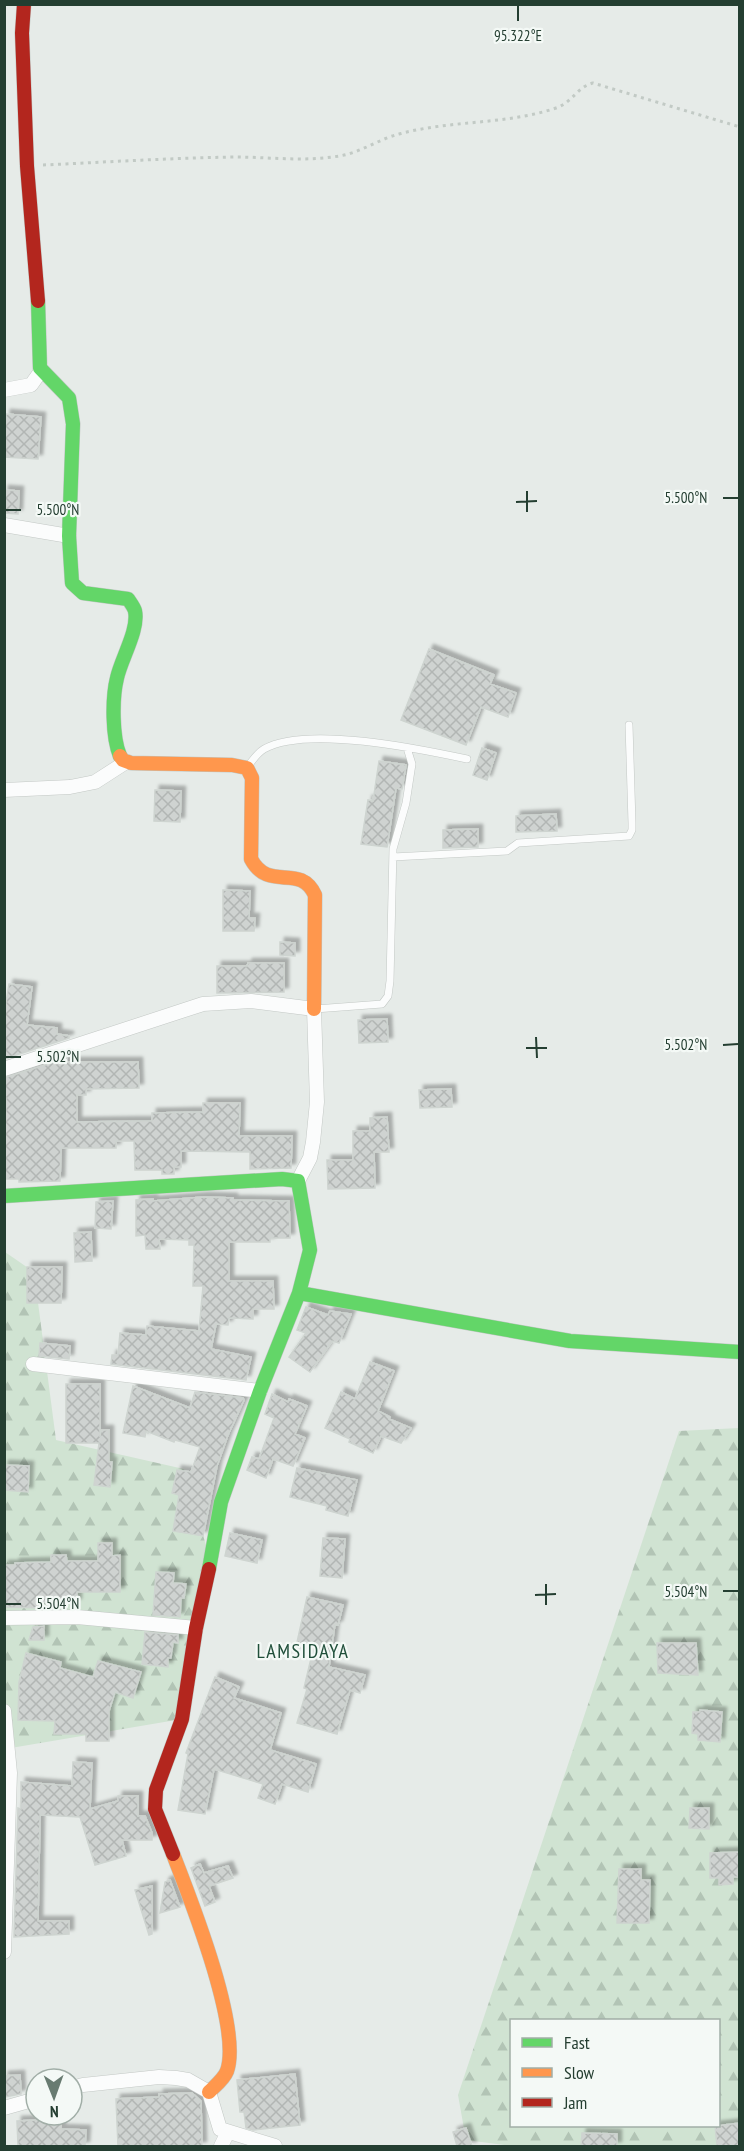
<svg xmlns="http://www.w3.org/2000/svg" width="744" height="2151" viewBox="0 0 744 2151" font-family="'PT Sans Narrow',sans-serif">
	<style>
		.forest { fill: url(#forest-firs); fill-rule: evenodd }
		.building { fill: url(#building-cross-hatch); stroke: #ced4d0; stroke-width: 1.5; filter: url(#shadow) }
		.lines { fill: none; stroke-linecap: round; stroke-linejoin: round }
		.lane-casing { stroke: #c3c8c5; stroke-width: 8 }
		.street-casing { stroke: #c3c8c5; stroke-width: 15 }
		.fast-casing { stroke: #c0c7c3; stroke-width: 15 }
		.slow-casing { stroke: #c0c7c3; stroke-width: 15 }
		.jam-casing { stroke: #c0c7c3; stroke-width: 15 }
		.path { stroke: #c2cac5; stroke-width: 3; stroke-dasharray: 3 4.5; stroke-linecap: butt }
		.lane { stroke: #fbfcfc; stroke-width: 7 }
		.street { stroke: #fbfcfc; stroke-width: 14 }
		.fast { stroke: #63d668; stroke-width: 14 }
		.slow { stroke: #ff974d; stroke-width: 14 }
		.jam { stroke: #b3261e; stroke-width: 14 }
		.ticks { fill: none; stroke: #243e31; stroke-width: 2 }
		.labels { text-anchor: middle; stroke-width: 4.5; stroke-linejoin: round; paint-order: stroke }
		.quarter-label { font-size: 20px; letter-spacing: 1.5px; fill: #204f3a; stroke: #f4f9f6 }
		.ticks-label { font-size: 15px; text-anchor: middle; fill: #243e31; stroke: #f4f9f6; stroke-width: 4.5; stroke-linejoin: round; paint-order: stroke }
	</style>
	<defs>
		<pattern id="forest-firs" width="22" height="20" patternUnits="userSpaceOnUse" patternTransform="scale(1.5)"><rect width="22" height="20" fill="#d0e3d2"/><path d="M5 1l3.5 6h-7zM16 11l3.5 6h-7z" fill="#b2c4b5"/></pattern>
		<pattern id="building-cross-hatch" width="8" height="8" patternUnits="userSpaceOnUse" patternTransform="scale(1.5)"><rect width="8" height="8" fill="#cfd3d1"/><path d="M0 0l8 8M0 8l8-8" fill="none" stroke="#b2b6b4"/></pattern>
		<filter id="shadow"><feDropShadow dx="4.5" dy="-4.5" stdDeviation="1.5" flood-color="#0004"/></filter>
	</defs>
	<rect width="100%" height="100%" fill="#e6ebe8"/>
	<path class="forest" d="M5,1252L34,1272L56,1440L184,1469L211,1563L182,1719L5,1749Z
		M739,1428V2146H511L466,2140L458,2095L679,1431ZM512,2020H718V2126H512Z"/>
	<path class="building" d="M6,414L41,417L38,459L4,457Z
		M4,490L19,491L18,514L4,513Z
		M429,649L494,675L490,684L516,693L508,717L481,707L466,745L401,720Z
		M482,748L496,753L487,780L473,775Z
		M379,761L406,765L402,789L396,788L387,847L361,844L368,800L373,801Z
		M155,790L181,791L180,822L154,821Z
		M556,814L557,831L516,832V816Z
		M478,829V847L443,848V830Z
		M223,890L250,891L249,918H255L254,931H223Z
		M280,942L295,943V956L280,955Z
		M248,963H284V992L217,993V966H247Z
		M9,984L32,987L27,1025L57,1028V1034L69,1036V1038L4,1059V1015Z
		M387,1019L388,1042L359,1043L358,1020Z
		M67,1058L66,1062H138L139,1088L86,1089V1095H77V1122L152,1121V1113L203,1112V1103H240L239,1136H292L291,1168L250,1169V1152L181,1151V1167H174V1174H162V1170H135L134,1141H116V1148H61L60,1181L19,1182V1179H4L6,1098H4V1078Z
		M451,1089L452,1107L420,1108L419,1090Z
		M387,1117L389,1152H374L375,1188L328,1189L327,1160H353V1131H370V1118Z
		M204,1197L233,1198V1200L289,1201L290,1238H270V1242H229V1281H273L274,1309H253V1319L229,1318L228,1325L216,1324L211,1349L251,1357L246,1380L111,1364L112,1355H118L120,1333L146,1335L147,1326L199,1331L203,1286H193L194,1245H189V1240L159,1239L160,1249H146L145,1235L136,1236V1200L153,1199V1201Z
		M113,1201L111,1229L95,1228L96,1202Z
		M91,1232L92,1261L75,1262L74,1233Z
		M27,1267H62L61,1303H27Z
		M306,1307L328,1315L330,1311L351,1314L339,1343L332,1341L310,1372L289,1357L306,1333L297,1330Z
		M40,1343L70,1346L69,1359L39,1356Z
		M370,1362L394,1371L378,1411L390,1417L389,1419L411,1428L401,1443L381,1436L373,1453L349,1442L350,1439L325,1428L341,1392L355,1399Z
		M66,1384H100V1437L101,1430H109V1462H112L110,1487L94,1485L99,1443H66Z
		M133,1386L190,1408L195,1392L243,1398L244,1400L228,1435L217,1466L203,1536L173,1531L179,1495L172,1493L177,1470L191,1472L200,1447L175,1440L174,1442L146,1431L145,1437L123,1433Z
		M272,1394L288,1402L289,1399L307,1406L295,1434L305,1438L293,1466L273,1459L266,1478L247,1470L252,1457L259,1459L274,1418L265,1414Z
		M4,1465L29,1466L28,1492L4,1490Z
		M297,1468L357,1480L348,1516L326,1510L327,1506L290,1497Z
		M230,1533L262,1540L257,1563L225,1556Z
		M323,1538L345,1539L342,1578L320,1576Z
		M98,1543H112V1556L120,1555V1592H77V1603L43,1602L44,1608L4,1607V1565H15V1563L51,1562V1555H66L67,1561H98Z
		M156,1572L174,1573L173,1583L186,1584L184,1598H181L180,1617L153,1615Z
		M307,1597L343,1605L338,1625L335,1624L329,1667L365,1675L360,1693L350,1690L337,1734L297,1723L307,1689L304,1688L313,1650L296,1647Z
		M44,1626V1640H29L33,1627Z
		M145,1632L178,1635V1643L173,1642L171,1658H168V1667L142,1664Z
		M657,1643H696L698,1675L658,1673Z
		M26,1653L61,1662L60,1668L93,1677L98,1661L141,1672L133,1698L115,1692L109,1711V1741H86V1734H54L55,1721L18,1720L19,1682Z
		M215,1677L239,1687L234,1698L281,1713L270,1750L316,1764L308,1792L282,1784L275,1804L258,1798L263,1784L214,1769L205,1814L178,1810L188,1754L186,1753Z
		M700,1710L722,1712L720,1742L698,1740V1734L692,1733L693,1712H700Z
		M73,1762L92,1763L90,1809L118,1801V1796H138V1816H145L152,1833V1840H122L126,1856L95,1865L80,1817L40,1815L38,1921H69V1934L14,1937L18,1808L21,1809V1782L72,1786Z
		M690,1808H709V1829L689,1828Z
		M740,1852V1877H733V1884L719,1885V1878H710V1853Z
		M200,1864L204,1873L228,1866L233,1878L209,1886L215,1902L205,1906L191,1868Z
		M619,1869H641V1880H650L649,1923H617Z
		M170,1880L180,1907L160,1913L165,1882Z
		M152,1886V1934L149,1935L135,1890Z
		M295,2074L300,2125L253,2130L246,2128L244,2112H240L237,2080Z
		M20,2075L21,2094L4,2097V2076Z
		M192,2093L201,2101L202,2146H118L116,2099L159,2097V2094Z
		M61,2119V2129L86,2130L85,2146H18L17,2121Z
		M740,2123V2146H717L715,2126Z
		M466,2128L472,2146H457L453,2132Z
		M582,2133L617,2134V2146H581Z"/>
	<g class="lines">
		<g class="lane-casing">
			<path id="lane" d="M248,766C253,760 257,753 264,749C306,725 420,749 467,759
				M393,857L507,851L518,843L629,836L632,830V823L629,725
				M315,1009L382,1004L388,996L390,981L393,849L406,803L412,764L407,748"/>
		</g>
		<g class="street-casing">
			<path id="street" d="M4,390L31,385L41,371
				M4,525L69,536
				M4,790L70,787L95,782L126,762
				M4,1069L203,1004L251,1001L314,1009L317,1102L313,1142L310,1158L298,1181
				M33,1364L260,1391
				M4,1618L77,1617L196,1628
				M4,1711L10,1773L4,1952
				M72,2088L83,2085L159,2077L176,2078L188,2080L209,2092L220,2129L275,2146
				M4,2108L36,2099
				M220,2129L228,2132L221,2146"/>
		</g>
		<g class="fast-casing">
			<path id="fast" d="M38,301L40,368L69,398L73,424L69,536L72,583L83,593L128,599C130,602 134,607 135,611C139,630 121,659 117,678C112,698 112,737 120,756
				M4,1196L282,1179L298,1181L310,1250L299,1293L260,1391L221,1502L209,1569
				M299,1293L570,1341L740,1352"/>
		</g>
		<g class="slow-casing">
			<path id="slow" d="M120,756L123,760L131,763L232,765L247,768L252,778L251,859C269,893 300,862 315,895L314,1009
				M173,1854C190,1898 242,2028 227,2071C224,2079 215,2086 209,2092"/>
		</g>
		<g class="jam-casing">
			<path id="jam" d="M24,4L22,33L27,166L38,301
				M173,1854L155,1809L156,1790L182,1719L196,1628L209,1569"/>
		</g>
		<path class="path" d="M43,165C107,162 171,158 235,157C269,157 305,162 339,156C360,153 379,139 399,134C450,120 506,125 556,108C573,102 577,87 593,83L740,127"/>
		<use href="#lane" class="lane"/>
		<use href="#street" class="street"/>
		<use href="#fast" class="fast"/>
		<use href="#slow" class="slow"/>
		<use href="#jam" class="jam"/>
	</g>
	<path class="ticks" d="M518,6V21M527,491V512M723,498H738M516,502L537,501M6,510H21M536,1037L537,1058M723,1045L738,1044M526,1048H547M6,1057H21M546,1584V1605M723,1591H738M535,1595L556,1594M6,1604H21"/>
	<g class="labels">
		<g class="quarter-label">
			<text x="303" y="1658">LAMSIDAYA</text>
		</g>
	</g>
	<g class="ticks-label">
		<text x="518" y="41">95.322°E</text>
		<text x="686" y="503">5.500°N</text>
		<text x="58" y="515">5.500°N</text>
		<text x="686" y="1050">5.502°N</text>
		<text x="58" y="1062">5.502°N</text>
		<text x="686" y="1597">5.504°N</text>
		<text x="58" y="1609">5.504°N</text>
	</g>
	<rect width="744" height="2151" fill="none" stroke="#243e31" stroke-width="12"/>
	<rect x="510" y="2019" width="210" height="108" fill="#f4f9f6" stroke="#a1aea7" stroke-width="1.5"/>
	<rect x="522" y="2038" width="30" height="9" fill="#63d668" stroke="#a1aea7" stroke-width="1.5"/>
	<text x="564" y="2049" font-size="18" fill="#243e31">Fast</text>
	<rect x="522" y="2068" width="30" height="9" fill="#ff974d" stroke="#a1aea7" stroke-width="1.5"/>
	<text x="564" y="2079" font-size="18" fill="#243e31">Slow</text>
	<rect x="522" y="2098" width="30" height="9" fill="#b3261e" stroke="#a1aea7" stroke-width="1.5"/>
	<text x="564" y="2109" font-size="18" fill="#243e31">Jam</text>
	<g transform="translate(54 2097) rotate(179)"><circle r="28" fill="#f4f9f6" stroke="#a1aea7" stroke-width="1.5"/>
	<path d="M0-4.5L10 22L0 15L-10 22Z" fill="#687b71"/>
	<text y="-9" font-size="16" font-weight="bold" text-anchor="middle" fill="#243e31">N</text>
	</g>
</svg>
